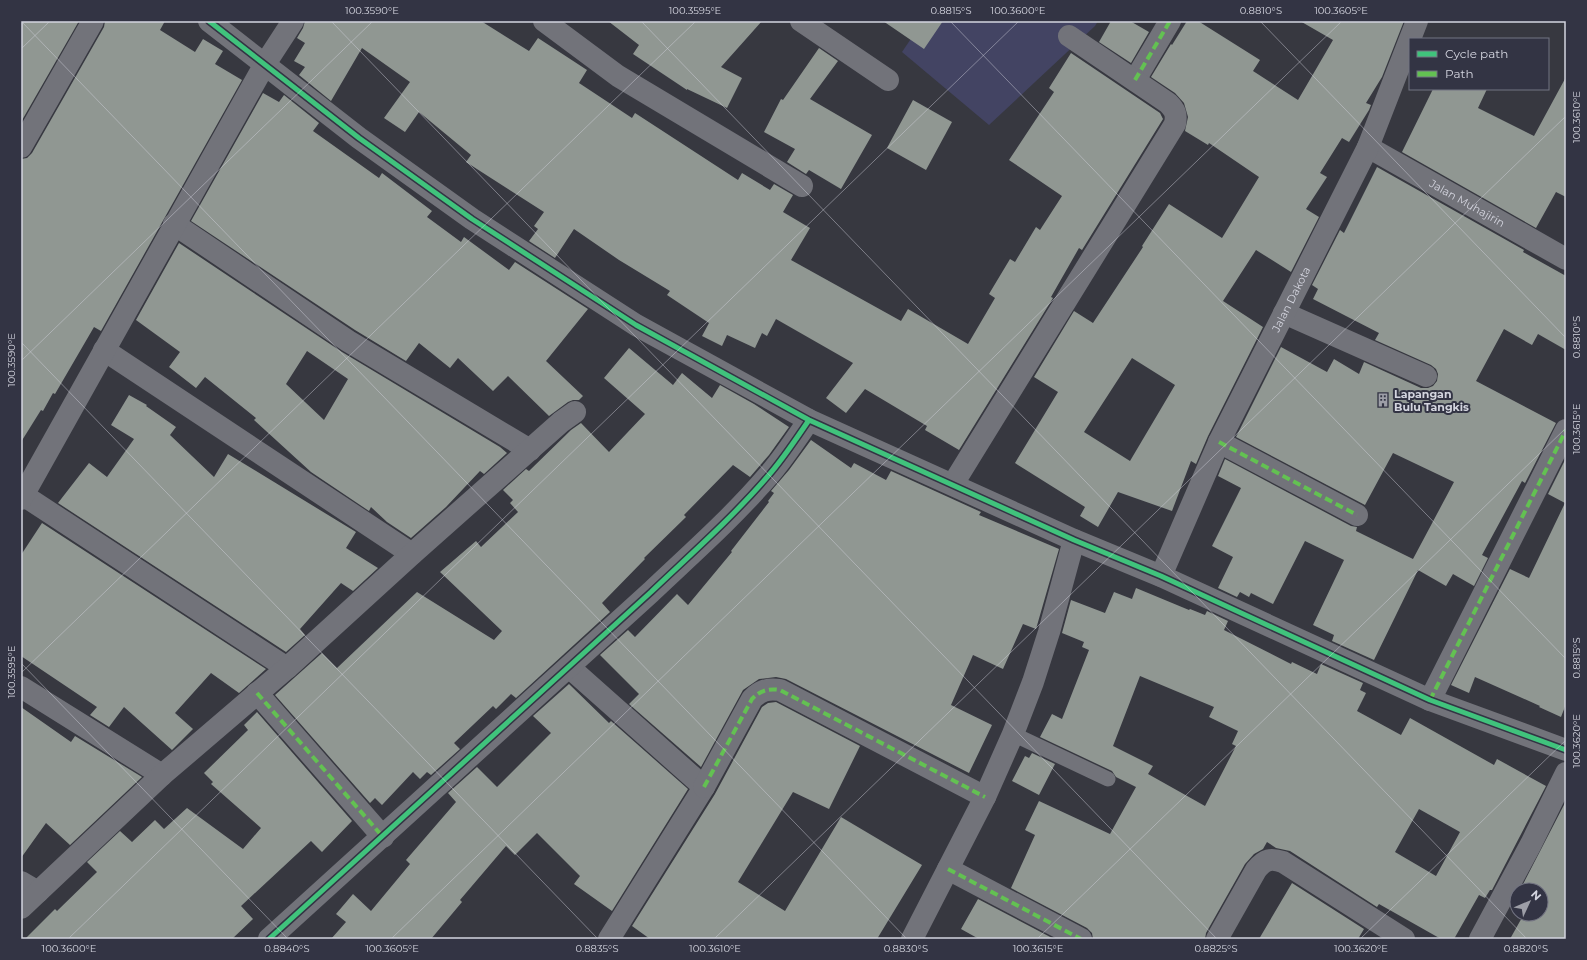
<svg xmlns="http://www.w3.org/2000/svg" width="1587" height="960" viewBox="0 0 1587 960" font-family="Montserrat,sans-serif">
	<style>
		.green { fill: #434463 }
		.building { fill: #909792; fill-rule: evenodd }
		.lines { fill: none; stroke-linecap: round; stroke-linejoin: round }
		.service { stroke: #72737a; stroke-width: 15 }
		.minor { stroke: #72737a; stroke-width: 22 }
		.quiet { stroke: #63c152; stroke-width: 4; stroke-dasharray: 8 4; stroke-linecap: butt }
		.cycleway-casing { stroke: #333444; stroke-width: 8 }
		.cycleway { stroke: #40c37c; stroke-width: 5 }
		.ticks { fill: none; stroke: #d4d5df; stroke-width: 1; stroke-opacity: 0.45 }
		.labels { text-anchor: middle; stroke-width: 4; stroke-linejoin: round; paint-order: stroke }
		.street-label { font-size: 11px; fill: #d4d5df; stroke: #333444 }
		.poi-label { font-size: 11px; font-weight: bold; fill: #d4d5df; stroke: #333444; text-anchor: start }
		.neatline { fill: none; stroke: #d4d5df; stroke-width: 1.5 }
		.ticks-label { font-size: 10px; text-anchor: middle; fill: #d4d5df }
	</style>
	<rect width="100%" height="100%" fill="#373840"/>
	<path class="green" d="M923,21H1098L1095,26L989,125L902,52Z"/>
	<path class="building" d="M21,21H79L21,122Z
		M105,21H165L160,30L195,52L203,39L223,51L215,64L242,80L101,331L94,327L55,394L53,393L43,411L41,410L21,442V159L27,158L32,153L104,27Z
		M305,21H481L529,51L538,38L587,70L579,83L632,118L635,113L738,180L742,173L770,190L774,184L793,195L783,212L810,228L791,260L901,321L908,309L968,344L995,298L989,294L1010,259L1015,262L1036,227L1040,230L1062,196L1009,160L1054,92L1049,88L1071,53L1160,113L1163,119L1082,250L1079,248L1051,297L1053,298L959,450L925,430L927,426L865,389L846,413L826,398L853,363L776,319L767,336L762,333L755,348L727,335L722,346L702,336L709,323L667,295L670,291L619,260L574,229L555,258L529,241L538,229L534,226L544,212L466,162L471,155L419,112L405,132L384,118L410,82L362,48L331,101L299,75L305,67L294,61L305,43L297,38L303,28Z
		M608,21H762L721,67L742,78L727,108L687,89V90L633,54L639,45Z
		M883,21H943L924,49Z
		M1111,21H1130L1149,32L1131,63L1099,42Z
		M1187,21H1198L1260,60L1253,71L1298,100L1333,40L1300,21H1404L1382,77L1366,103L1371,105L1369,110L1349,142L1342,138L1320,173L1327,177L1306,209L1319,217L1291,272L1256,250L1223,301L1263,327L1208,436L1196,464L1191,461L1172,511L1118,492L1098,527L1080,516L1085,507L1015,463L1058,392L1034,377L1074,311L1093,323L1143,247L1142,246L1169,204L1222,238L1259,177L1209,143L1208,145L1185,131L1188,117L1184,103L1175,93L1151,77L1171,44L1172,45ZM1132,358L1175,385L1130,461L1084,432Z
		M819,48L838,61L810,99L872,135L841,189L809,170L806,174L787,162L795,149L764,132L781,99L783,100Z
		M1566,77V197L1556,192L1536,228L1402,152L1433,89H1487L1478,108L1534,136Z
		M263,93L279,102L284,95L319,123L313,131L379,178L382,173L432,211L427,217L461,242L464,237L509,270L515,262L588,309L546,361L583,396L579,400H573L568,402L549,416L508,376L493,391L458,358L450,368L419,343L406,361L355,330L191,221Z
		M913,100L952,122L926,170L887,148Z
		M1377,167L1524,250L1523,252L1566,276V350L1538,334L1532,345L1504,329L1476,381L1556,423L1525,483L1522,481L1482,555L1488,558L1474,586L1453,574L1446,586L1418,570L1374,660L1332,641L1334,635L1313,625L1344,560L1305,541L1273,604L1251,593L1249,597L1240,592L1237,597L1218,588L1233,557L1212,546L1241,488L1218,476L1225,459L1351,526L1357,527L1356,531L1413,559L1454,482L1393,453L1365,505L1236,437L1281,347L1327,372L1334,359L1359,374L1364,362L1421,388H1428L1433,386L1437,381L1438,374L1436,369L1431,365L1375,340L1379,333L1313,299L1318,289L1312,285L1340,230L1344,233Z
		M179,243L342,352L500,447L507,453L484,474L480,471L446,507L411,538L387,522L371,507L369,511L311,472L254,420L256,418L205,377L196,388L169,367L180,352L136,320ZM307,351L348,379L324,420L286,384Z
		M629,348L673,385L682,373L712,398L720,385L754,404L789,427L769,455L750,477L733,465L684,515L686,517L644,558L645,559L602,603L610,612L516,698L511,694L496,709L493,706L454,743L460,749L431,775L427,772L420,779L413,772L382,805L375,798L370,803L275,695L322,653L337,668L417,592L494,640L502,631L440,572L476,541L481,547L518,512L510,503L513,500L503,490L526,469L529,471L571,430L581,423L609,452L645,414L604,378Z
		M129,395L147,405L146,406L176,427L170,435L214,477L228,454L356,532L346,548L378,568L353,591L341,583L300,629L305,635L286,652L58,503L89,463L107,477L134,439L111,425Z
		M811,440L851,468L854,463L886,480L891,471L981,512L979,515L1059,549L1036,629L1023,624L1003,669L973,655L951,705L992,725L969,773L786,679L776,677L759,679L743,690L701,767L629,704L639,694L600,655L628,630L635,637L677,594L688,605L732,552L731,551L769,502L768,501L774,493L771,491L789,470Z
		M1566,458V704L1561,717L1539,707L1540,706L1475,677L1469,693L1451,685L1510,569L1529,578L1565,503L1548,494Z
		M42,523L266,669L239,693L211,673L175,713L193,729L172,750L124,707L109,727L90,715L97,707L21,656V555Z
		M1136,588L1189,610L1190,609L1205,615L1207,611L1228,621L1224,630L1291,664L1292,662L1317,674L1321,664L1363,683L1360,690L1366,693L1357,711L1401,735L1410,718L1494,765L1497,759L1546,786L1492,890H1490L1485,898L1479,895L1454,939H1441L1379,904L1377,907L1290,851L1276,848L1267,842L1263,849L1254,854L1245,864L1206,933L1205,939H1093L1092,933L1087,928L1011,888L1035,835L1025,830L1039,801L1110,834L1136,787L1116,777L1112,771L1040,737L1052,714L1062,719L1089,650L1082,647L1084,642L1062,633L1071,600L1105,613L1114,592L1132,599ZM1140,676L1214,707L1209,717L1238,731L1232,744L1236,746L1205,806L1148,774L1153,766L1113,746ZM1419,809L1460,832L1436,876L1395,852Z
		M569,684L609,723L611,721L688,789L612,911L574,884L580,876L537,833L515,855L506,846L460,900L462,902L431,939H331L346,922L336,914L353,894L371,911L410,864L406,860L456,802L448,793L477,767L497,787L551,733L533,716Z
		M776,702L860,746L829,809L793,792L738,882L785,911L841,817L922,865L877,939H650L632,926L715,794L762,707L768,703Z
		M21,707L71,742L75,736L142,777L70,845L46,823L21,858Z
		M257,712L352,821L322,852L311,841L241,906L253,919L232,939H25L55,909L57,911L97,872L87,862L120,831L132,842L155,820L164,829L187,808L243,849L261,828L211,784L213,782L204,773L248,730L244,725Z
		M1032,753L1055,764L1039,795L1012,781L1025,756L1029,758Z
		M1566,801V939H1510L1524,914H1541V890H1520Z
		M1292,883L1364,929L1358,939H1259Z
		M978,899L1054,939H979L961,929Z"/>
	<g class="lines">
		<path class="service" d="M1013,734L1108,779"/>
		<g class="minor">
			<path d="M209,21L359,138L472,219L636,325L809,420L1074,540L1161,576L1430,700L1566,750"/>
			<path d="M544,21L618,76L802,186"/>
			<path d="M801,21L888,80"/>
			<path d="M1135,80L1170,21"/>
			<path d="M21,147L93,21"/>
			<path id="s1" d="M1368,147L1566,259"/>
			<path d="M174,224L348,341L530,450"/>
			<path d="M1284,313L1426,376"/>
			<path d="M104,350L412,554"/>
			<path d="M1219,442L1357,515"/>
			<path d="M953,484L1175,124C1177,114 1175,110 1168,103L1069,36"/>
			<path d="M23,495L287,668"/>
			<path d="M21,499L265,64L293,21"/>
			<path id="s2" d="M1161,576L1219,442L1368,147L1417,21"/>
			<path d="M569,667L704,787L609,939"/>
			<path d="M21,687L162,775"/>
			<path d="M257,693L383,837"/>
			<path d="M1430,700L1566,430"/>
			<path d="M704,787L752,699C760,691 767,688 780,690L985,797"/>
			<path d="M948,869L1081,939"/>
			<path d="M21,882L38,892"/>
			<path d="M21,908L162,775L287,668L412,554L561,422L575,412"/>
			<path d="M269,939L651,592C691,554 732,518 768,476C783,459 796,439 809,420"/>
			<path d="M912,939L985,797L1013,734L1033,682L1049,632L1074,540"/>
			<path d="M1217,939L1256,870C1265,859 1271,858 1283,862L1404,939"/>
			<path d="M1480,939L1531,844L1566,773"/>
		</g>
		<path class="quiet" d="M1135,80L1170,21
			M1219,442L1357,515
			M257,693L383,837
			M1430,700L1566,430
			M704,787L752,699C760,691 767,688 780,690L985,797
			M948,869L1081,939"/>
		<g class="cycleway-casing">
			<path id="cycleway" d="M209,21L359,138L472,219L636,325L809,420L1074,540L1161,576L1430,700L1566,750
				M269,939L651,592C691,554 732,518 768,476C783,459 796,439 809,420"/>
		</g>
		<use href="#cycleway" class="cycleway"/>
	</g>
	<path class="ticks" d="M21,21L907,939M331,21L1217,939M641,21L1527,939M950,21L1566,659M1260,21L1566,338M21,49L50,21M21,342L598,939M21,361L373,21M21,663L288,939M21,673L696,21M68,939L1019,21M391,939L1342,21M714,939L1566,116M1037,939L1566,428M1360,939L1566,740"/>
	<defs>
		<g id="building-bare" transform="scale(1.08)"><path d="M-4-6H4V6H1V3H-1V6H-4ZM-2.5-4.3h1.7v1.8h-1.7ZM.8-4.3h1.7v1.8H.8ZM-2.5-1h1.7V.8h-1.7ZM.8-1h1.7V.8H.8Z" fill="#9d9ea7" stroke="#333444" stroke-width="2.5" paint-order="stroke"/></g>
	</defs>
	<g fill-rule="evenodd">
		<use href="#building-bare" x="1383" y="400"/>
	</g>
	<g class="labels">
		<g class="street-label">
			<text dy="4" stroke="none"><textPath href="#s1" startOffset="114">Jalan Muhajirin</textPath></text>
			<text dy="4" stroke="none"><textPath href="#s2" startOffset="306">Jalan Dakota</textPath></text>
		</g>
		<g class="poi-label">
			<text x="1394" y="398">Lapangan<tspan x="1394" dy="13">Bulu Tangkis</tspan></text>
		</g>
	</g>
	<rect width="1587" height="960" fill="none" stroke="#333444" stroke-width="44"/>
	<rect x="1409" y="38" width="140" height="52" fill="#333444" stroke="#737482"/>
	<rect x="1417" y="51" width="20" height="6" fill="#40c37c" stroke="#737482"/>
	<text x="1445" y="58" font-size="12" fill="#d4d5df">Cycle path</text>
	<rect x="1417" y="71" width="20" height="6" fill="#63c152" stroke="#737482"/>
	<text x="1445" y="78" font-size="12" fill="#d4d5df">Path</text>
	<g transform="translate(1529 902) rotate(46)"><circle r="19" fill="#333444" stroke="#737482"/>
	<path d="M0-3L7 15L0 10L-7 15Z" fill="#9d9ea7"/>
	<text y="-6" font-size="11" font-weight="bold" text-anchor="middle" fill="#d4d5df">N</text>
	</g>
	<rect x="22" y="22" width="1543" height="916" class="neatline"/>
	<g class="ticks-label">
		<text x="372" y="14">100.3590°E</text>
		<text x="695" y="14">100.3595°E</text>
		<text x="951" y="14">0.8815°S</text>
		<text x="1018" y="14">100.3600°E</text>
		<text x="1261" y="14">0.8810°S</text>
		<text x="1341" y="14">100.3605°E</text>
		<text transform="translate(1576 117) rotate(-90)" y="4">100.3610°E</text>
		<text transform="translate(1576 337) rotate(-90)" y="4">0.8810°S</text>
		<text transform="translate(11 360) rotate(-90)" y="4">100.3590°E</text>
		<text transform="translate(1576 429) rotate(-90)" y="4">100.3615°E</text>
		<text transform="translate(1576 658) rotate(-90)" y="4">0.8815°S</text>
		<text transform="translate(11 672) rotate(-90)" y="4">100.3595°E</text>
		<text transform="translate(1576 741) rotate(-90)" y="4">100.3620°E</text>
		<text x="69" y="952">100.3600°E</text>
		<text x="287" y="952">0.8840°S</text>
		<text x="392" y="952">100.3605°E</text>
		<text x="597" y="952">0.8835°S</text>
		<text x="715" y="952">100.3610°E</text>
		<text x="906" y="952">0.8830°S</text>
		<text x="1038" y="952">100.3615°E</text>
		<text x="1216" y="952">0.8825°S</text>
		<text x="1361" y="952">100.3620°E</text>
		<text x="1526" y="952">0.8820°S</text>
	</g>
</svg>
